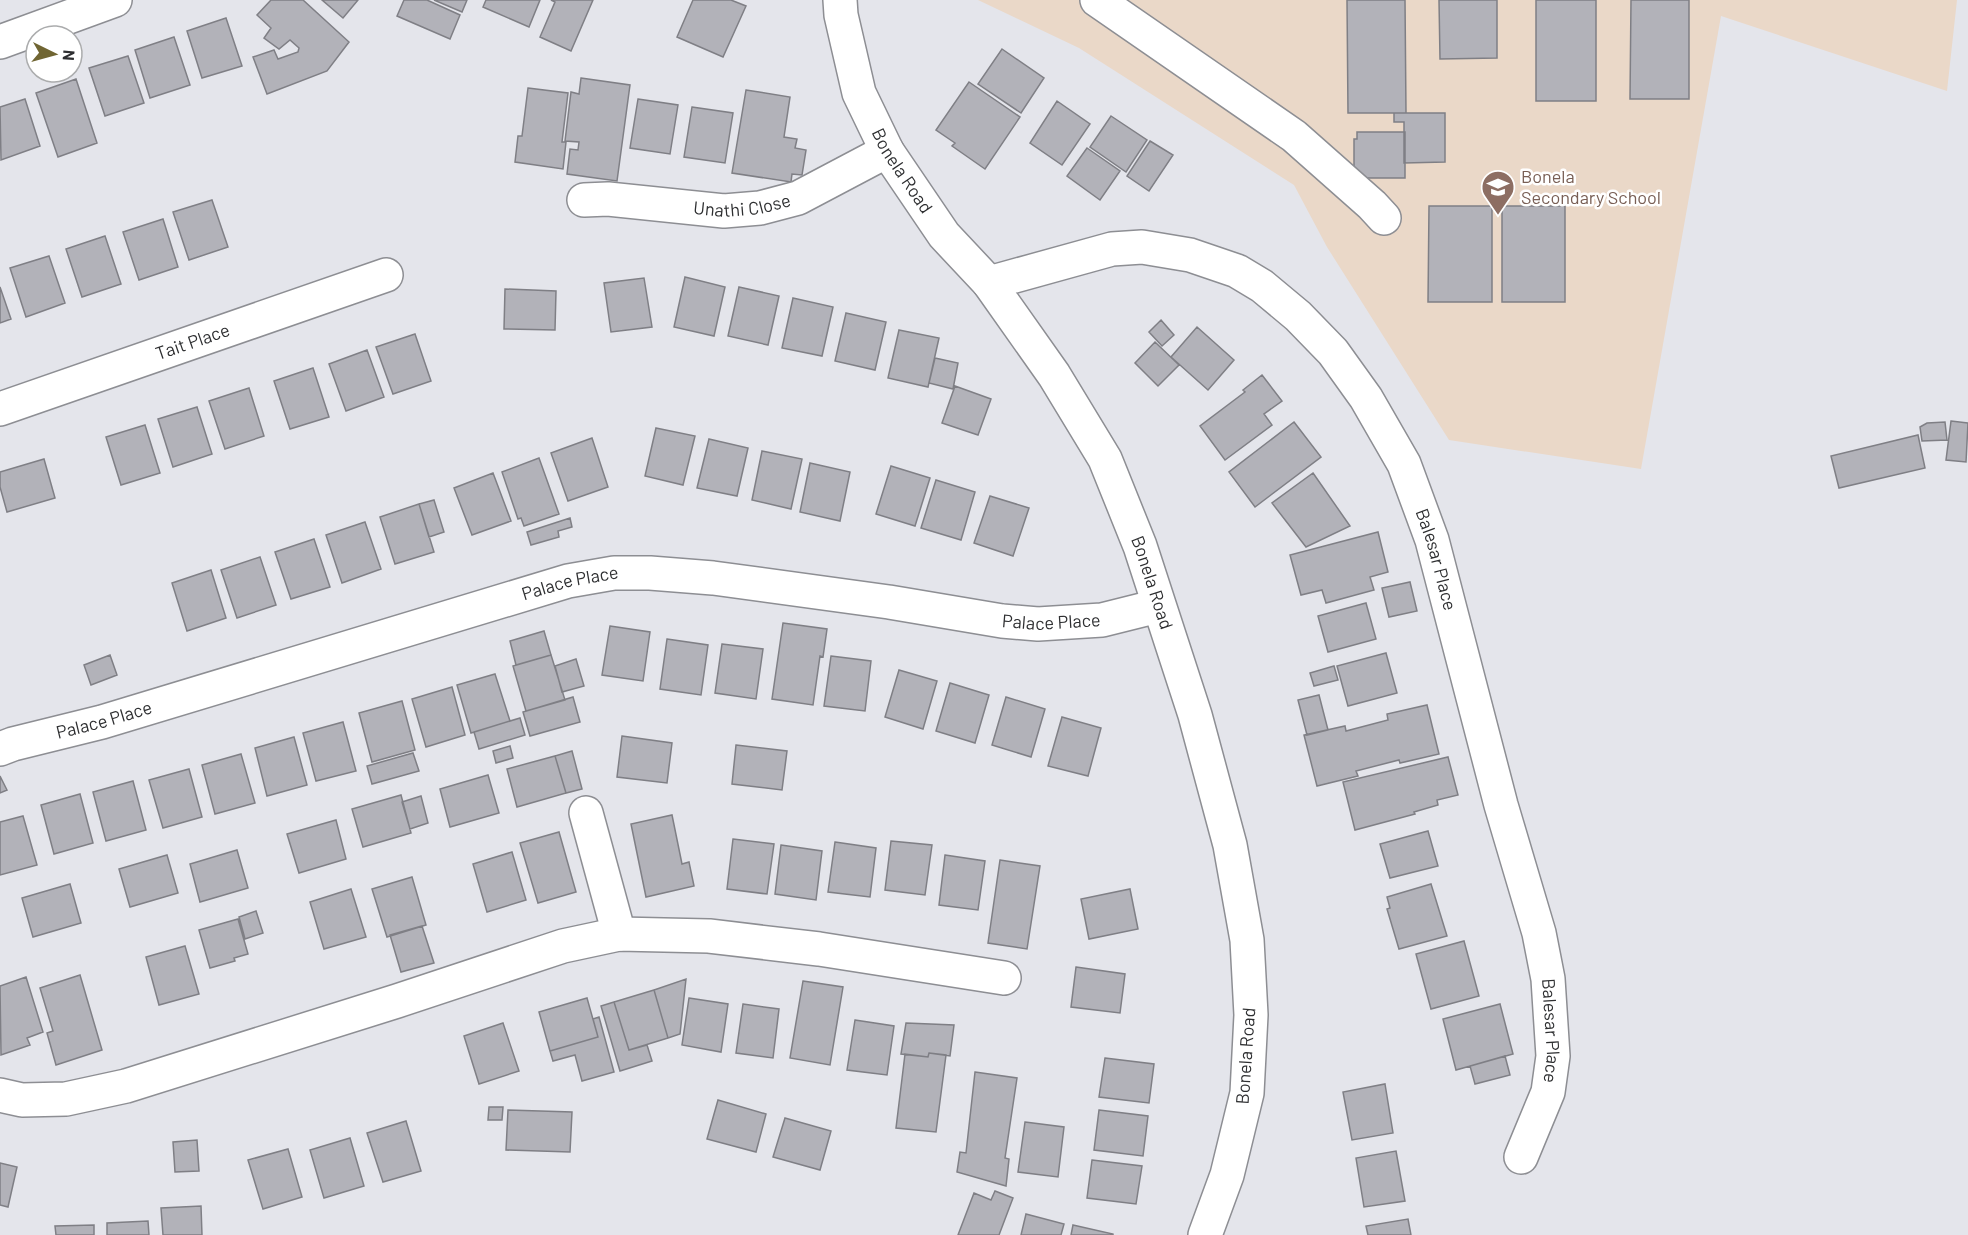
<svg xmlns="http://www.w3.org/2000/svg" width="1968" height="1235" viewBox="0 0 1968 1235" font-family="Barlow,sans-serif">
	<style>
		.education { fill: #ead8c8 }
		.building { fill: #b2b2b9; stroke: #7f7f85; stroke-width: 1.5 }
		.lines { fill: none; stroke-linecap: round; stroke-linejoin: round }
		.minor-casing { stroke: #8d8e93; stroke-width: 36 }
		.minor { stroke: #fff; stroke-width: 33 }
		.labels { text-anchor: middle; stroke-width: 5; stroke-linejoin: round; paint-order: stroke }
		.street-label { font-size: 18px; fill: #2e2f31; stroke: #fff }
		.education-label { font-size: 18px; fill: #785e54; stroke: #fff; text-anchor: start }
	</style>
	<rect width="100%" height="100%" fill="#e4e5eb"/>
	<path class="education" d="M978,0H1957L1947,91L1721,16L1641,469L1449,440L1327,247L1294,185L1079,48Z"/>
	<path class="building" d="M271,0H303L349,42L327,71L267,94L253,57L274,50L278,59L298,52L299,48L290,40L279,49L264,38L271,28L257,15Z
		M322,0H358L343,18Z
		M404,0H427L460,15L450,39L397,16Z
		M434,0H467L462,12Z
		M486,0H540L529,27L483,7Z
		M551,0H593L571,51L540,37L555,2Z
		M693,0H731L746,6L723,57L677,37Z
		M1347,0H1405L1406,113H1348Z
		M1439,0H1497V58L1440,59Z
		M1536,0H1596V101H1536Z
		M1631,0H1689V99H1630Z
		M226,18L242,66L202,78L187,31Z
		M174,37L190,85L150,98L135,50Z
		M1002,49L1044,78L1021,113L978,84Z
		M128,56L144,103L105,116L89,68Z
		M581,78L630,85L617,181L567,174L570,149L578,150L579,142L565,141L571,92L579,94Z
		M76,79L97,143L58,157L36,93Z
		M969,82L1020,117L985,169L952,146L955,143L936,130Z
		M528,88L568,93L562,142H566L563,169L515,162L518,136H522Z
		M746,90L790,97L784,137L797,139L795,148L806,150L802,175L792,174L791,182L732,173Z
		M25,99L40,146L1,160L0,107Z
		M638,99L678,105L670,154L630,148Z
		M1057,101L1090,124L1062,165L1030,143Z
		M692,107L733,113L725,163L684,157Z
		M1394,113H1445V162L1404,163V122H1394Z
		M1111,116L1147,140L1126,172L1090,147Z
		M1357,132H1405V178H1357L1354,173V139H1357Z
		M1150,141L1173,155L1149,191L1127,176Z
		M1087,148L1120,171L1100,200L1067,176Z
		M212,200L228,247L189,260L173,212Z
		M1429,206H1492V302H1428Z
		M1502,206H1565V302H1502Z
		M163,219L178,267L139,280L123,232Z
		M105,236L121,284L82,297L66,249Z
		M49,256L65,303L26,317L10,268Z
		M685,277L725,287L714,336L674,327Z
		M644,278L652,327L611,332L604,283Z
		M0,287L11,319L0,323Z
		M739,287L779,296L768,345L728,336Z
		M505,289L556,291L555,330L504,329Z
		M793,298L833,307L822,356L782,348Z
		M846,313L886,322L875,370L835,361Z
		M1161,320L1174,335L1162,346L1149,332Z
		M1197,327L1234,360L1208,390L1171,357Z
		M899,330L939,338L928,387L888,378Z
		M415,334L431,381L393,394L376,347Z
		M1155,342L1179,365L1158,386L1135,363Z
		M367,350L384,397L346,411L329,364Z
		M935,358L958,363L953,389L929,383Z
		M313,368L329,417L290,429L274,381Z
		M1262,375L1282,401L1264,414L1272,425L1225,460L1200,426L1245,392L1243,390Z
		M955,386L991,399L978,435L942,423Z
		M249,388L264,436L225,449L209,401Z
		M197,407L212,454L173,467L158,419Z
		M1951,421L1968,423L1966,462L1946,460Z
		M1294,422L1321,457L1255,507L1229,472Z
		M1945,422L1947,440L1922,441L1920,427L1927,423Z
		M145,425L160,473L121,485L106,437Z
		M656,428L695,436L683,485L645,476Z
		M1918,435L1925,468L1839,488L1831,456Z
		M592,438L608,487L568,501L551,453Z
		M709,439L748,448L737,496L697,488Z
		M762,451L802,459L791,509L752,500Z
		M539,458L559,514L524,526L521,518L518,519L502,472Z
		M44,459L55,498L7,512L0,487V472Z
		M810,463L850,472L840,521L800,512Z
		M891,466L930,478L915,526L876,514Z
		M493,473L511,521L472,535L454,488Z
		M1313,473L1350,526L1306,547L1272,503Z
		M936,480L975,492L961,540L921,528Z
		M990,496L1029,508L1013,556L974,543Z
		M434,500L444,532L429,537L419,504Z
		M419,504L434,552L395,564L380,517Z
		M570,518L572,527L558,531L559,537L531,545L527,532Z
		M365,522L381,569L342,583L326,535Z
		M1378,532L1388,572L1370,577L1374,590L1326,603L1322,590L1301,595L1290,555Z
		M314,539L330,587L291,599L275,552Z
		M260,557L276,605L237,618L221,570Z
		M211,570L226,618L187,631L172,583Z
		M1410,582L1417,611L1389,617L1382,588Z
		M1366,603L1376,639L1328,652L1318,616Z
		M783,623L827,629L823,657L820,656L813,705L772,699Z
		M610,626L650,632L643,681L602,675Z
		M544,631L551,655L516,665L510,641Z
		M667,639L708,645L701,695L660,689Z
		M722,644L763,649L756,699L715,693Z
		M1386,653L1397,693L1348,706L1337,666Z
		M110,655L117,675L91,685L84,665Z
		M551,655L565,700L526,711L513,666Z
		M831,656L871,661L865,711L824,706Z
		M576,659L584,686L562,692L555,666Z
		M1334,666L1338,680L1314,686L1310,673Z
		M899,670L937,681L923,729L885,717Z
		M495,674L510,721L471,733L457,685Z
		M950,683L989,695L975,743L936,731Z
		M452,687L465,735L426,747L412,699Z
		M1319,695L1328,730L1307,735L1298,700Z
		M573,697L580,722L530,736L523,712Z
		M1006,697L1045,709L1031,757L992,745Z
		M402,701L415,750L372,762L359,713Z
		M1427,705L1439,754L1400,763L1399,760L1356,771L1358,776L1317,786L1304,735L1345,726L1346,731L1388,720L1387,714Z
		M1062,717L1101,728L1088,776L1048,766Z
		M520,718L525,735L479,749L474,732Z
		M343,722L356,771L316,781L303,733Z
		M622,736L672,743L667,783L617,777Z
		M294,737L307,785L267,796L255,748Z
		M736,745L787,751L782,790L732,784Z
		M510,746L513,758L496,763L493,751Z
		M572,751L582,789L566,793L555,756Z
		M413,753L419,771L372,784L367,766Z
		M241,754L255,803L215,814L202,765Z
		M555,756L566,793L517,807L507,769Z
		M1448,757L1458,795L1437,800L1438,805L1414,812L1415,814L1355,830L1343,782Z
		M189,769L202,817L163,828L149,780Z
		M488,775L499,813L450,827L440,789Z
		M0,776L7,790L0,793Z
		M133,781L146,830L106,841L93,792Z
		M80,794L93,843L54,854L41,805Z
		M401,795L411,833L363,847L352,809Z
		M421,796L428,823L410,829L402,802Z
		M672,815L682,864L689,862L694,886L646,897L631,824Z
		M23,816L37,865L0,875V822Z
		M336,820L346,859L299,873L287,834Z
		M1428,831L1438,866L1390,878L1380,844Z
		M559,832L576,892L538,903L520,843Z
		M733,839L774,844L767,894L727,889Z
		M891,841L932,845L925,895L885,890Z
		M835,842L876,848L870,897L828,892Z
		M781,845L822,851L816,900L775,894Z
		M237,850L248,888L200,902L190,864Z
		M512,852L526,900L487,912L473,864Z
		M167,855L178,893L130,907L119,869Z
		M945,855L985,861L978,910L939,905Z
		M1000,860L1040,866L1027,949L988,943Z
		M412,877L426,925L387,937L372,889Z
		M70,884L81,923L33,937L22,898Z
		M1431,884L1447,936L1399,949L1387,909L1390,908L1387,897Z
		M351,889L366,937L324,949L310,902Z
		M1130,889L1138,929L1089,939L1081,899Z
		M256,911L263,933L245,939L239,917Z
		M238,919L248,954L234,958L235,961L210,968L199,930Z
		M422,926L434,963L401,972L390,935Z
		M1464,941L1479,996L1431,1009L1416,954Z
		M185,946L199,994L159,1005L146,957Z
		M1076,967L1125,974L1120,1013L1071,1007Z
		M80,975L102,1050L56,1065L47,1033L53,1031L40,988Z
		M26,977L43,1032L27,1038L30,1045L1,1055L0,986Z
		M686,979L680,1034L668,1038L654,990Z
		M803,981L843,987L830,1065L790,1058Z
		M654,990L668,1038L629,1050L614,1002Z
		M587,998L598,1037L550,1051L539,1012Z
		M689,998L728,1004L721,1052L682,1045Z
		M614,1002L629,1050L647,1045L652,1061L620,1071L601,1006Z
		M743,1004L779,1009L773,1058L736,1053Z
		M1500,1004L1513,1054L1456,1070L1443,1019Z
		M599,1017L614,1072L582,1081L575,1055L553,1061L550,1051L598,1037L593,1019Z
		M855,1020L894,1026L887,1075L847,1070Z
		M503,1023L519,1071L479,1084L464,1036Z
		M906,1023L954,1025L950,1056L929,1053L928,1057L901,1054Z
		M929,1053L946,1055L936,1132L896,1128L905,1054L928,1057Z
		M1505,1056L1510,1075L1475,1084L1470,1066Z
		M1105,1058L1154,1064L1149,1103L1099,1097Z
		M975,1072L1017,1078L1005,1158L1009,1159L1006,1186L957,1172L960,1152L966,1153Z
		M1385,1084L1393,1133L1352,1140L1343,1092Z
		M718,1100L766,1114L756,1152L707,1139Z
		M489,1107H503L502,1120H488Z
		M508,1110L572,1112L570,1152L506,1150Z
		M1099,1110L1148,1116L1143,1156L1094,1150Z
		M785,1118L831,1131L820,1170L773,1157Z
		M406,1121L421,1171L383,1182L367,1133Z
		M1025,1122L1064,1127L1058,1177L1018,1172Z
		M350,1138L364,1186L324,1198L310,1150Z
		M197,1140L199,1171L175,1172L173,1142Z
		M288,1149L302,1197L263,1209L248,1160Z
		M1396,1151L1405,1201L1364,1207L1356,1158Z
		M1092,1160L1142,1166L1136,1204L1087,1198Z
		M0,1163L17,1167L8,1207L0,1205Z
		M995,1191L1013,1198L999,1235H958L974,1193L991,1200Z
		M201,1206L202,1235H163L161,1208Z
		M1026,1214L1064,1224L1061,1235H1021Z
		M1408,1219L1411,1235H1368L1366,1226Z
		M148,1221L149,1235H107V1223Z
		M94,1225V1235H56L55,1226Z
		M1073,1225L1113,1234V1235H1071Z"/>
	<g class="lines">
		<g class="minor-casing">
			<g id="minor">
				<path id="s1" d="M840,0L841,15L859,93L887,151L944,235L989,283L1054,375L1105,459L1140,546L1195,715L1230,845L1247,940L1251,1015L1247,1093L1227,1175L1205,1235"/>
				<path d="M1097,0L1294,136L1372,205L1384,218"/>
				<path d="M0,42L115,0"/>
				<path id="s2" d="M584,200L608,199L724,211L760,208L798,198L887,151"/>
				<path id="s3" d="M989,283L1112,249L1142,247L1190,255L1237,271L1262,286L1298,316L1333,352L1366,398L1404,464L1432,540L1501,805L1539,933L1548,979L1553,1056L1548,1092L1521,1157"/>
				<path id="s4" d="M0,409L386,275"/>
				<path id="s5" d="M0,749L13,744L102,722L568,581L614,573H650L713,578L889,602L1002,621L1038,624L1102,620L1158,606"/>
				<path d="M586,813L619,934"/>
				<path d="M0,1095L22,1100L66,1099L126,1086L397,1001L563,946L619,934L709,936L819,949L1004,978"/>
			</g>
		</g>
		<use href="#minor" class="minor"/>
	</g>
	<defs>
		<g id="school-pin" transform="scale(1.725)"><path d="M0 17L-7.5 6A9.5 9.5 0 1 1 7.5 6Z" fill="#8d6e63" stroke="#fff"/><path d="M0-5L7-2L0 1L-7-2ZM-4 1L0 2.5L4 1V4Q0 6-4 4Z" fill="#fff"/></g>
	</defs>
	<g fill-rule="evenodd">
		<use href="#school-pin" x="1498" y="187"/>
	</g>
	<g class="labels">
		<g class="street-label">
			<text dy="6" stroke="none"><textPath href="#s1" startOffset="184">Bonela Road</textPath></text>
			<text dy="6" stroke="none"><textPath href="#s2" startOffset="159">Unathi Close</textPath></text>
			<text dy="6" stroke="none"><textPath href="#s4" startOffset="204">Tait Place</textPath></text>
			<text dy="6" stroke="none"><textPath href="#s3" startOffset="616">Balesar Place</textPath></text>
			<text dy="6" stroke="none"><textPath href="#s1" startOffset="670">Bonela Road</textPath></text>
			<text dy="6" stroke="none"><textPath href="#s5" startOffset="594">Palace Place</textPath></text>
			<text dy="6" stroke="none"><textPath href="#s5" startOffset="1080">Palace Place</textPath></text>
			<text dy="6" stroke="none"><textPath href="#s5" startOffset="108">Palace Place</textPath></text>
			<text dy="6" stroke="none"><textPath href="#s3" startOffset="1102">Balesar Place</textPath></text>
			<text transform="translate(1246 1056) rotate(-86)" y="6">Bonela Road</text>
		</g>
		<g class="education-label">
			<text x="1521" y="183">Bonela<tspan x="1521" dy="21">Secondary School</tspan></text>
		</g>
	</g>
	<g transform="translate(54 54) rotate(95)"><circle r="28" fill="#ffffff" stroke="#abacad" stroke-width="1.5"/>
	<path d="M0-4.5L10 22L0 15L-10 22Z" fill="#706532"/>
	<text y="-9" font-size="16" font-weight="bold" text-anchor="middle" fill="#2e2f31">N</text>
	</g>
</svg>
